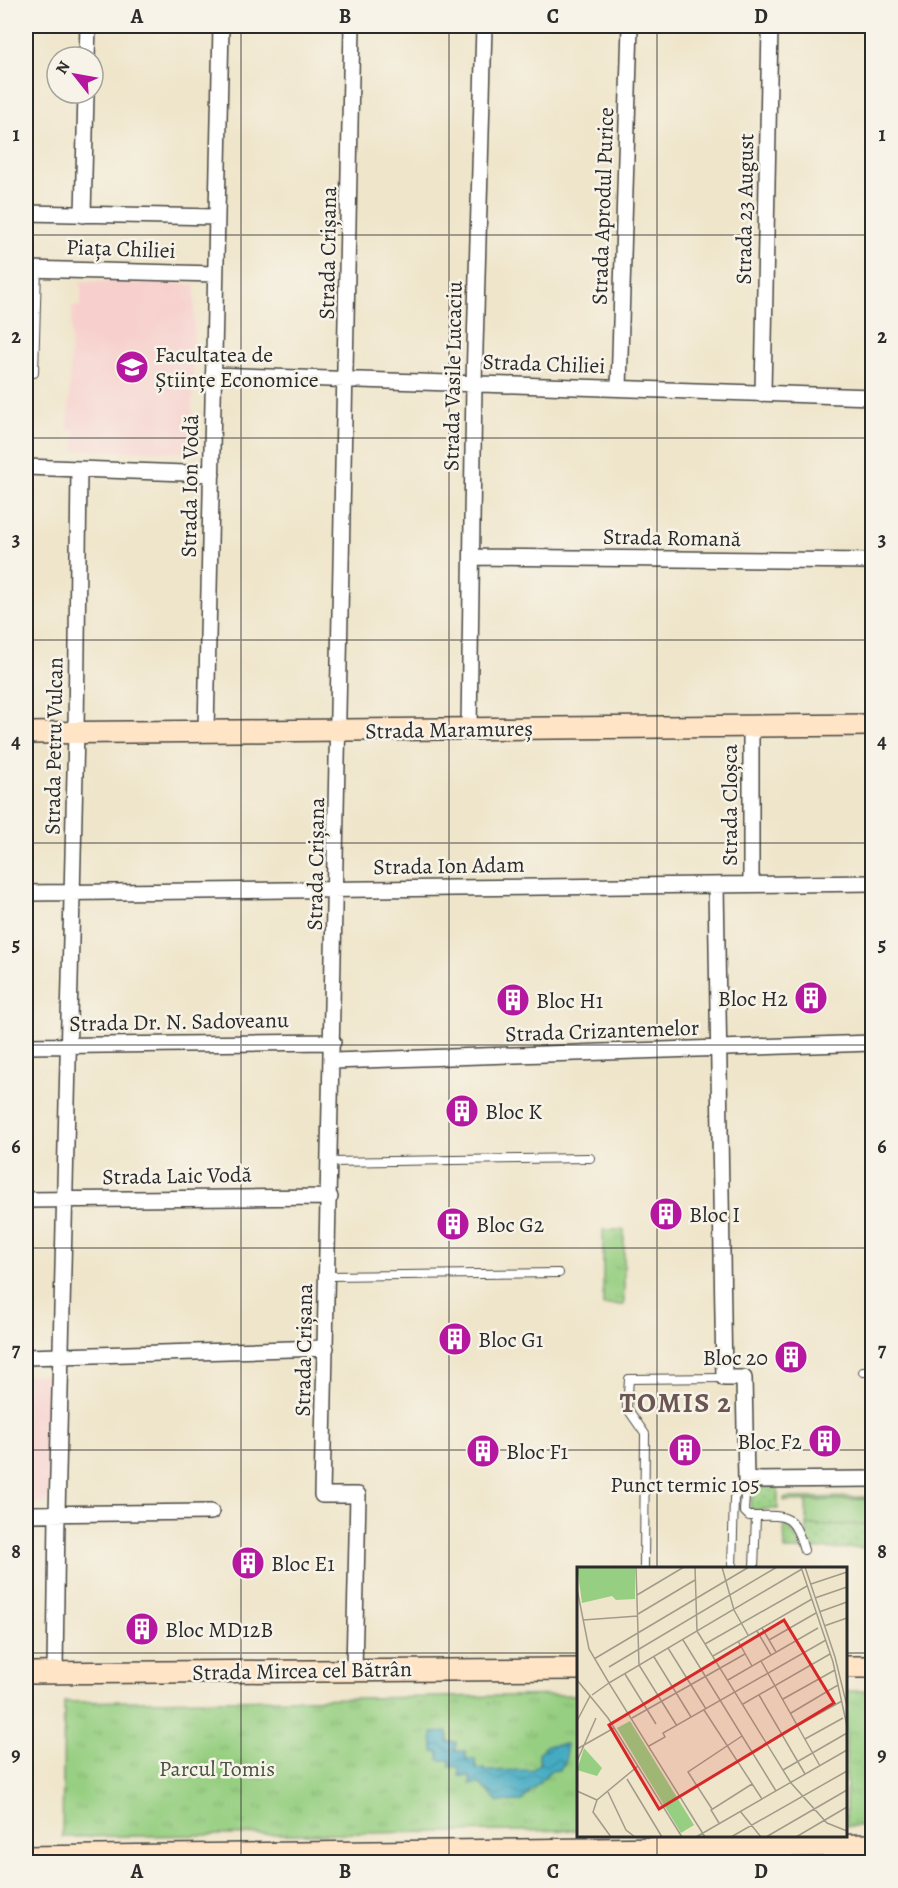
<svg xmlns="http://www.w3.org/2000/svg" width="898" height="1888" viewBox="0 0 898 1888" font-family="Alegreya,serif">
	<style>
		.built { fill: #f7d0cd }
		.grass { fill: url(#grass-dots); stroke: #617d56; stroke-width: 1.5 }
		.park { fill: url(#park-tufts); stroke: #617d56; stroke-width: 1.5 }
		.pitch { fill: #97cf82; stroke: #617d56; stroke-width: 1.5 }
		.water { fill: url(#water-waves); stroke: #386b77; stroke-width: 1.5 }
		.lines { fill: none; stroke-linecap: round; stroke-linejoin: round }
		.lane-casing { stroke: #484743; stroke-width: 10 }
		.street-casing { stroke: #484743; stroke-width: 18 }
		.secondary-casing { stroke: #484743; stroke-width: 24 }
		.lane { stroke: #fff; stroke-width: 8 }
		.street { stroke: #fff; stroke-width: 15 }
		.secondary { stroke: #ffe4c6; stroke-width: 21 }
		.grid { fill: none; stroke: #2b2b2b; stroke-width: 1.5; stroke-opacity: 0.55 }
		.labels { text-anchor: middle; stroke-width: 5; stroke-linejoin: round; paint-order: stroke }
		.street-label { font-size: 22px; fill: #2b2b2b; stroke: #f7f3e8 }
		.poi-label { font-size: 22px; fill: #2b2b2b; stroke: #f7f3e8; text-anchor: start }
		.park-label { font-size: 22px; fill: #465441; stroke: #f7f3e8 }
		.district-label { font-size: 28px; font-weight: bold; letter-spacing: 1.5px; fill: #6b5654; stroke: #f7f3e8 }
		.inset-road { fill: none; stroke: #a19b8a; stroke-width: 1.5 }
		.view { fill: #d62828; fill-opacity: 0.15; stroke: #d62828; stroke-width: 3 }
		.inset-edge { fill: none; stroke: #2b2b2b; stroke-width: 3 }
		.neatline { fill: none; stroke: #2b2b2b; stroke-width: 2 }
		.grid-label { font-size: 20px; text-anchor: middle; font-weight: bold; fill: #2b2b2b }
	</style>
	<defs>
		<pattern id="grass-dots" width="8" height="8" patternUnits="userSpaceOnUse" patternTransform="scale(1.5)"><rect width="8" height="8" fill="#97cf82"/><path d="M2 2h.1M6 6h.1" fill="none" stroke="#82b270" stroke-width="1.8" stroke-linecap="round"/></pattern>
		<pattern id="park-tufts" width="24" height="20" patternUnits="userSpaceOnUse" patternTransform="scale(1.5)"><rect width="24" height="20" fill="#97cf82"/><path d="M3 7l-1-3M5 7V3M7 7l1-3M15 17l-1-3M17 17v-4M19 17l1-3" fill="none" stroke="#82b270"/></pattern>
		<pattern id="water-waves" width="16" height="10" patternUnits="userSpaceOnUse" patternTransform="scale(1.5)"><rect width="16" height="10" fill="#44abc3"/><path d="M0 5q4-4 8 0t8 0" fill="none" stroke="#398b9f"/></pattern>
	</defs>
	<rect width="100%" height="100%" fill="#f7f3e8"/>
	<filter id="ink" filterUnits="userSpaceOnUse"><feTurbulence type="fractalNoise" baseFrequency=".0167" numOctaves="2"/><feDisplacementMap in="SourceGraphic" scale="12" xChannelSelector="R" yChannelSelector="G"/><feConvolveMatrix kernelMatrix="1 2 1 2 8 2 1 2 1" color-interpolation-filters="sRGB"/></filter>
	<filter id="wash" filterUnits="userSpaceOnUse"><feTurbulence type="fractalNoise" baseFrequency=".008" numOctaves="4" result="noise"/><feDisplacementMap in="SourceGraphic" scale="24" xChannelSelector="R" yChannelSelector="G"/><feGaussianBlur stdDeviation="1.35" result="paint"/><feColorMatrix in="noise" values="0 0 0 0 0 0 0 0 0 0 0 0 0 0 0 0 0 1.4 0 .05"/><feComposite in="paint" operator="in"/></filter>
	<g filter="url(#wash)">
		<rect width="100%" height="100%" fill="#efe5ca"/>
		<path class="built" d="M81,281L195,284L191,452L74,450L75,430H68L72,306H81Z
			M26,1375H45L49,1379L48,1498L44,1504H26Z"/>
		<path class="grass" d="M778,1486V1509L750,1510C751,1487 756,1487 778,1486Z
			M872,1497V1499L784,1501V1498Z
			M784,1523C793,1531 798,1538 801,1550H785Z
			M872,1524V1548L807,1549V1525Z"/>
		<path class="park" d="M603,1230H624V1305H603Z
			M846,1691H872V1826H846Z
			M578,1695V1830L62,1837L64,1702Z"/>
		<path class="pitch" d="M872,1499V1524L807,1525L806,1501Z"/>
		<path class="water" d="M448,1732V1742H456V1751H466V1759H475L476,1769L484,1768V1771L532,1770L539,1764V1753L547,1745L566,1744V1761L559,1770L550,1771L522,1801L498,1802L480,1784H470V1776H459V1767H450V1760H439V1752L433,1751L432,1733Z"/>
	</g>
	<g filter="url(#ink)">
		<g class="lines">
			<g class="lane-casing">
				<path id="lane" d="M34,373L37,269
					M330,1162L590,1158
					M328,1276L559,1273
					M863,1372H872
					M746,1480L744,1511L749,1516C785,1516 793,1511 804,1550
					M644,1568L645,1434L627,1408L629,1379L724,1378
					M732,1568L734,1498L745,1481
					M754,1568L756,1516"/>
			</g>
			<g class="street-casing">
				<path id="street" d="M352,26C346,515 335,1005 322,1495H358L354,1669
					M87,57L88,26
					M26,213L216,217
					M83,215L86,93
					M26,269L215,274
					M213,375L872,397
					M619,388L630,26
					M763,393L770,26
					M26,467L212,474
					M472,557L872,561
					M469,728L474,383L484,26
					M206,731L221,26
					M751,884V726
					M716,885L724,1378H744L746,1480L872,1479
					M26,893L872,883
					M26,1046L333,1042
					M333,1061L872,1043
					M26,1200L330,1197
					M26,1357L326,1348
					M26,1514L211,1512
					M55,1672L57,1514L76,732L79,469"/>
			</g>
			<g class="secondary-casing">
				<path id="secondary" d="M26,733L872,725
					M846,1667H872
					M26,1673L578,1669
					M26,1857L872,1845"/>
			</g>
			<use href="#lane" class="lane"/>
			<use href="#street" class="street"/>
			<use href="#secondary" class="secondary"/>
		</g>
	</g>
	<path class="grid" d="M241,26V1862M449,26V1862M657,26V1568M26,235H872M26,438H872M26,640H872M26,843H872M26,1045H872M26,1248H872M26,1450H872M26,1653H578M846,1653H872M657,1836V1862"/>
	<defs>
		<g id="university-disc" transform="scale(1.725)"><circle r="9.5" fill="#b5179e" stroke="#f7f3e8"/><path d="M0-5L7-2L0 1L-7-2ZM-4 1L0 2.5L4 1V4Q0 6-4 4Z" fill="#fff"/></g>
		<g id="building-disc" transform="scale(1.725)"><circle r="9.5" fill="#b5179e" stroke="#f7f3e8"/><path d="M-4-6H4V6H1V3H-1V6H-4ZM-2.5-4.3h1.7v1.8h-1.7ZM.8-4.3h1.7v1.8H.8ZM-2.5-1h1.7V.8h-1.7ZM.8-1h1.7V.8H.8Z" fill="#fff"/></g>
	</defs>
	<g fill-rule="evenodd">
		<use href="#university-disc" x="132" y="367"/>
		<use href="#building-disc" x="811" y="998"/>
		<use href="#building-disc" x="513" y="1000"/>
		<use href="#building-disc" x="462" y="1111"/>
		<use href="#building-disc" x="666" y="1214"/>
		<use href="#building-disc" x="453" y="1224"/>
		<use href="#building-disc" x="455" y="1339"/>
		<use href="#building-disc" x="791" y="1357"/>
		<use href="#building-disc" x="825" y="1441"/>
		<use href="#building-disc" x="685" y="1450"/>
		<use href="#building-disc" x="483" y="1451"/>
		<use href="#building-disc" x="248" y="1563"/>
		<use href="#building-disc" x="142" y="1629"/>
	</g>
	<g class="labels">
		<g class="street-label">
			<text transform="translate(602 206) rotate(-88)" y="8">Strada Aprodul Purice</text>
			<text transform="translate(744 209) rotate(-89)" y="8">Strada 23 August</text>
			<text transform="translate(121 248) rotate(2)" y="8">Piața Chiliei</text>
			<text transform="translate(327 253) rotate(-89)" y="8">Strada Crișana</text>
			<text transform="translate(544 363) rotate(2)" y="8">Strada Chiliei</text>
			<text transform="translate(452 376) rotate(-89)" y="8">Strada Vasile Lucaciu</text>
			<text transform="translate(189 486) rotate(-89)" y="8">Strada Ion Vodă</text>
			<text transform="translate(672 537) rotate(1)" y="8">Strada Romană</text>
			<text transform="translate(449 729) rotate(-1)" y="8">Strada Maramureș</text>
			<text transform="translate(53 746) rotate(-89)" y="8">Strada Petru Vulcan</text>
			<text transform="translate(729 805) rotate(-90)" y="8">Strada Cloșca</text>
			<text transform="translate(315 864) rotate(-89)" y="8">Strada Crișana</text>
			<text transform="translate(449 865) rotate(-1)" y="8">Strada Ion Adam</text>
			<text transform="translate(179 1021) rotate(-1)" y="8">Strada Dr. N. Sadoveanu</text>
			<text transform="translate(602 1030) rotate(-2)" y="8">Strada Crizantemelor</text>
			<text transform="translate(177 1175) rotate(-1)" y="8">Strada Laic Vodă</text>
			<text transform="translate(303 1350) rotate(-89)" y="8">Strada Crișana</text>
			<text transform="translate(302 1670) rotate(-1)" y="8">Strada Mircea cel Bătrân</text>
		</g>
		<g class="poi-label">
			<text x="155" y="362">Facultatea de<tspan x="155" dy="25">Științe Economice</tspan></text>
			<text x="788" y="1006" text-anchor="end">Bloc H2</text>
			<text x="536" y="1008">Bloc H1</text>
			<text x="485" y="1119">Bloc K</text>
			<text x="689" y="1222">Bloc I</text>
			<text x="476" y="1232">Bloc G2</text>
			<text x="478" y="1347">Bloc G1</text>
			<text x="768" y="1365" text-anchor="end">Bloc 20</text>
			<text x="802" y="1449" text-anchor="end">Bloc F2</text>
			<text x="506" y="1459">Bloc F1</text>
			<text x="685" y="1492" text-anchor="middle">Punct termic 105</text>
			<text x="271" y="1571">Bloc E1</text>
			<text x="165" y="1637">Bloc MD12B</text>
		</g>
		<g class="park-label">
			<text x="217" y="1776">Parcul Tomis</text>
		</g>
		<g class="district-label">
			<text x="676" y="1412">TOMIS 2</text>
		</g>
	</g>
	<g transform="translate(577 1567)">
		<rect width="270" height="270" fill="#efe5ca"/>
		<path d="M53,154L117,258L104,266L40,161Z" fill="#97cf82"/>
		<path d="M0,0H58V32L39,33L35,29L5,36ZM7,181L25,201L20,209L0,203Z" fill="#97cf82"/>
		<path class="inset-road" d="M59,0L62,98L100,159M118,0L120,64L214,216L250,256L270,264M145,0L157,43L171,68M224,0L256,95L270,159M228,0L258,90L270,139M234,17L270,5M0,22L12,82L32,116L225,2M60,28L107,0M238,31L270,20M242,45L270,35M61,47L118,13M6,53L61,49M247,59L270,51M185,61L199,85M180,64L194,88M106,73L199,224M192,73L239,46M161,74L175,99M128,77L230,19M91,81L129,142M136,89L235,32M77,90L114,150M17,92L172,0M184,94L243,199M32,100L200,0M48,107L79,157M0,113L31,151L105,270M151,113L241,61M15,128L32,116L128,270M182,128L228,207M206,132L258,103M166,137L253,87M127,143L185,232M214,146L261,118M55,151L168,87M0,154L13,129M220,159L265,134M228,172L266,151M72,179L88,170L86,166L249,73M0,182L37,161M0,194L19,151M206,203L270,166M50,212L85,270M0,224L20,233M31,225L49,263L58,270M135,242L111,205L165,169M163,244L184,270M142,256L134,243L175,217M34,270L16,245L20,233L61,199M119,270L270,183M154,270L270,204M189,270L270,223M219,270L270,240"/>
		<path class="view" d="M207,53L257,136L82,242L32,158Z"/>
		<rect width="270" height="270" class="inset-edge"/>
	</g>
	<rect width="898" height="1888" fill="none" stroke="#f7f3e8" stroke-width="66"/>
	<g transform="translate(75 75) rotate(301)"><circle r="28" fill="#f7f3e8" stroke="#a5a39c" stroke-width="1.5"/>
	<path d="M0-4.5L10 22L0 15L-10 22Z" fill="#b5179e"/>
	<text y="-9" font-size="16" font-weight="bold" text-anchor="middle" fill="#2b2b2b">N</text>
	</g>
	<rect x="33" y="33" width="832" height="1822" class="neatline"/>
	<g class="grid-label">
		<text x="137" y="23">A</text>
		<text x="345" y="23">B</text>
		<text x="553" y="23">C</text>
		<text x="761" y="23">D</text>
		<text x="16" y="141">1</text>
		<text x="882" y="141">1</text>
		<text x="16" y="343">2</text>
		<text x="882" y="343">2</text>
		<text x="16" y="546">3</text>
		<text x="882" y="546">3</text>
		<text x="16" y="748">4</text>
		<text x="882" y="748">4</text>
		<text x="16" y="951">5</text>
		<text x="882" y="951">5</text>
		<text x="16" y="1153">6</text>
		<text x="882" y="1153">6</text>
		<text x="16" y="1356">7</text>
		<text x="882" y="1356">7</text>
		<text x="16" y="1558">8</text>
		<text x="882" y="1558">8</text>
		<text x="16" y="1761">9</text>
		<text x="882" y="1761">9</text>
		<text x="137" y="1878">A</text>
		<text x="345" y="1878">B</text>
		<text x="553" y="1878">C</text>
		<text x="761" y="1878">D</text>
	</g>
</svg>
